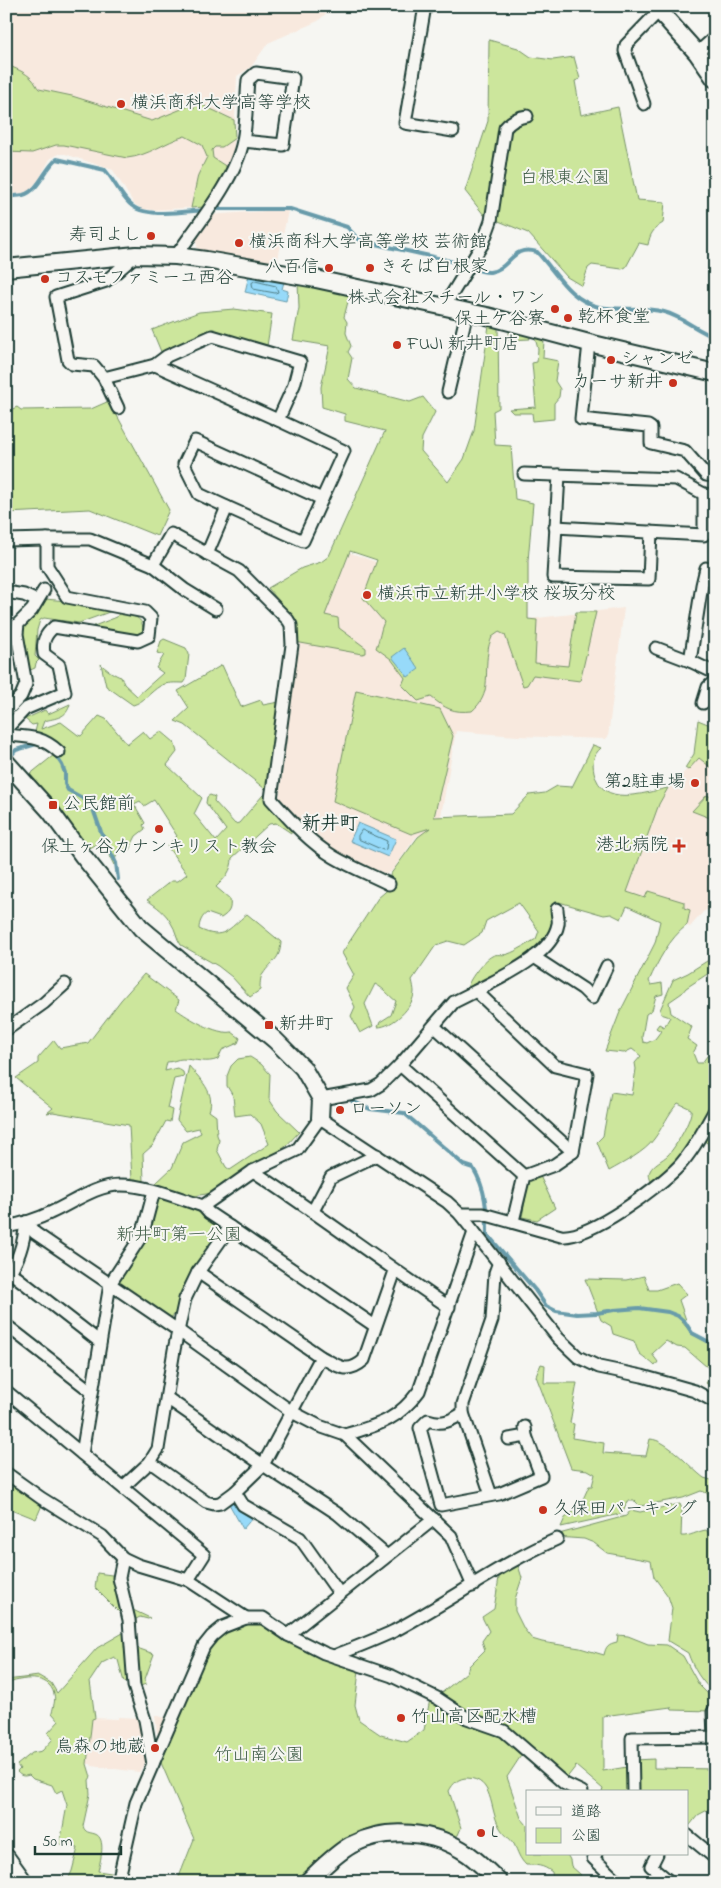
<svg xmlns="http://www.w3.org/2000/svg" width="721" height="1888" viewBox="0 0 721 1888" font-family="'Indie Flower','Klee One',sans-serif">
<rect width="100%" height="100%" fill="#f6f6f2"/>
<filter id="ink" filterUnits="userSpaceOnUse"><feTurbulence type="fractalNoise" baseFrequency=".02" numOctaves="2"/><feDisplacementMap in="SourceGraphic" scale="10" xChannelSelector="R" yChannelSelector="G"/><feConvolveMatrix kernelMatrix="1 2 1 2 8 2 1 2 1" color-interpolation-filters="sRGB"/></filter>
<g filter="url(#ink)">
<g fill="#f8e9de">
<polygon points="6,6 334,6 318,21 268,43 251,67 237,76 233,158 204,207 152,210 142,209 134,204 113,170 65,154 59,154 50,159 39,179 30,190 23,193 6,195"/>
<polygon points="279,210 288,211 277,264 198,251 195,234 208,215"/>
<polygon points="529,537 529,619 624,608 608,737 605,739 517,736 456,731 439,827 416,837 392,871 386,874 336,852 298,820 279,800 300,625 335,547 389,567"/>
<polygon points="699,757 715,771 715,905 703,912 690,927 627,906 627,892 662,795"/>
<polygon points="155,1715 169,1719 163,1735 157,1733"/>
<polygon points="118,1717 140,1718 148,1758 139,1772 92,1766 91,1764 87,1764 92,1718 118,1719"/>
</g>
<g fill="#cce69c" stroke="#769268">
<path d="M489,40L518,48L531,57L553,60L574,57L580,79L575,81L581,115L618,107L637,200L665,202L663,223C653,229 650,234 648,245L639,243L626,267L622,269L592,265L588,268L582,286L567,277L528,233L484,215L465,191L488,121Z"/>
<path d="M6,65C15,68 25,72 32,79C35,82 36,86 39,89L72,96L152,121L189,106L194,108L198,103L234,120L235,138L222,147H215L212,150L213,158L227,167L204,207L191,208L198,175L207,157L202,145L185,136C165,142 148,156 127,158L64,145H56L32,153L6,152Z"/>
<path d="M298,281L350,294L344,317L347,322L346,333L351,346L348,352L352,358L348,379L356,388L410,402L423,397L435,412L422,438L421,451L448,482L464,459L474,431L489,325H498L499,408L493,411L495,445L511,446L515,499L533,503L528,561V619L537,620L535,663L568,666L576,612H596L580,681L533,675L527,685L523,686L505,635L499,632L492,637C490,642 488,647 488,652C484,676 492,694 472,711C453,713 446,709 431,697L418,701L402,685L405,678L391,659L376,648C380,639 380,630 384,622L363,598L377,560L350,551L325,615L338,618L339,628L366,648V653L362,654L295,642V620L268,588L302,568L321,562L329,556L385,431L345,421V414L322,407L321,387L330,346L293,340L299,308Z"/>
<polygon points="234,309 272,314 267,346 212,330 162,354 152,330 199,312"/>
<polygon points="510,328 528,332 530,339 508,340"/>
<polygon points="535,338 544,340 543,358 558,361 555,381 560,389 559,397 554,403 554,419 533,421 532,413 513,413 509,409 536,407 532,363 537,362 538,349"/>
<polygon points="109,401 169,510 157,536 90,509 6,513 6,412 17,407 21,410 91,409"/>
<polygon points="715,576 715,595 706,593 708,581"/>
<polygon points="45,599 67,601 112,611 79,623 44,618 40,620 37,630 35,656 39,660 36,663 35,668 28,671 20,630"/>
<path d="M119,613C130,616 143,615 143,630L138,635L94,629V626L117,617Z"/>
<path d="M164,639L186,648L189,654L186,680L184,683C176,683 167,682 160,686C150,692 144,702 133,705L106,686L101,664C104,668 116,676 121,677L124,684L137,696L163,673L156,668L164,655L157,653L161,641Z"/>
<polygon points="222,665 241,707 261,700 263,705 279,702 267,789 265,789 185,725 175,721 189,708 178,691"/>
<path d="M356,690L440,709L453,736L434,817L511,814L529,795L545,793L557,786L572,787L593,745L601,748C593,755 592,762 594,772C602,808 643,793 668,788L659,804L627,892L645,898L648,891L684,902V908L690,910L687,925C669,939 658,961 649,981L651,985L662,983L663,994L656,996L652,1010L646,1014L642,1037L643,1042L647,1043L655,1039L661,1031L656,1028L659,1024L664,1027L670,1017L661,1014L660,1010L673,980L688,973L715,956V969L686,988L682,993L669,1002L671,1013L692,1027L687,1039L697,1046L693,1053L697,1063H702L707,1056H713L715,1100L688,1145L671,1166L651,1182C650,1178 648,1175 650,1171C653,1164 663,1160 668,1155C675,1148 693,1118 691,1109L678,1103C668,1114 663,1127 654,1139C645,1152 623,1163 609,1171L597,1142L603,1136L611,1092L632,1095L636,1069L635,1063L641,1056L632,1049L624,1053L605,1051L620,1012L655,943L660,921L627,906L621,919L611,914L604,915L559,902C551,914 553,927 546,939C529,965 493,977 467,990C467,981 484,960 492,956C497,953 502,956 508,954C517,951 527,944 536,939L539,931L519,903L486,921L482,933L464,945L448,941L436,945L412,980C413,984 414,989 414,992C414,1007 392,1027 378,1027L380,1022L391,1015L396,1001C388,995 385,989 375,984L365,1004L373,1026L360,1033L351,1016L355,1007L346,988L354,975L342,953L378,898L391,887L390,875L418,837L430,828L411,834L333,801Z"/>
<path d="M70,704C67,718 56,718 44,721L41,729L61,722L78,735L81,736L99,716L106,719L127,744L143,731L150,739L161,731L174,742L177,752L167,765L202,798L194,814L216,841L226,830L206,803L207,797L210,795L215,797L214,801L235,824L239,823L263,795L295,832L291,833L276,823L269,824L232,858C232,871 225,878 216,887L230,899C231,909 230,912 221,918L207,913C202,916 199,923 199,929C224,941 228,929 247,914L281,942C280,961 272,960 263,974C260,977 260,985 260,990L250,997L232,977L218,966L181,945C176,938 176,930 171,923C166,913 156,906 147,900L171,881H178L187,874L167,846L177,836L154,800L144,806L140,801L134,804L145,823L143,825L145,829L136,836L129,850L118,849L114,865L102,841L85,850L49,798L29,775L54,755L56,759L61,753L34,736L37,724L32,725L25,719L45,710L48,714Z"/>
<polygon points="698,720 715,727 715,740 710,753 715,760 714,770 699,758 688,770 685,768 694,754"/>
<polygon points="707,795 715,799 715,820 692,811"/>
<path d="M144,974L179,1000L176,1009C188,1018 217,1035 232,1032L240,1038L238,1043L222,1050L218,1059C207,1064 195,1059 182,1059C177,1059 173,1062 167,1062L165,1071L177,1068L183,1072L184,1077L174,1079L167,1108L172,1110L170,1122L166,1121L153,1145L143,1154L144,1181L132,1180L129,1125L53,1112L47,1113L53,1108L16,1078L38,1063V1058L54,1040L60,1048L88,1043L121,1000Z"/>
<path d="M250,1057L261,1064L270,1074L269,1099L277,1111L299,1132L285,1147L243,1175L228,1181L212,1193L194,1196L170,1189L156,1183L172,1168L183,1142L201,1133L199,1128L186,1131L177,1120L189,1066C200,1079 216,1093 209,1111L216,1116L217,1135L219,1140L217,1150L226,1167L230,1170L269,1144L261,1124L250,1114L235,1116L233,1096L227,1086V1076L231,1066L238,1059Z"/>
<polygon points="711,1123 715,1125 715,1149 702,1139"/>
<polygon points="540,1176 555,1208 537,1220 522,1217 529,1180"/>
<path d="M156,1198L199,1208L223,1231C209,1249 191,1268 182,1290C178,1299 180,1313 170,1318L118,1283L134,1260L148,1233Z"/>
<path d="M644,1276L649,1290H657L677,1283L687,1294L679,1300L686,1320L682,1322L692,1334L715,1347V1387L713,1389L706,1383L714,1373L685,1348L677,1347L666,1341L652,1354L658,1362L655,1366C650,1361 645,1358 640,1354C637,1351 636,1345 634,1341L613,1334L611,1326L601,1320L585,1279L626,1280Z"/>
<path d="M541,1364L545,1365L544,1383H577L570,1423L574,1424L572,1438L604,1443L603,1453L646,1456L650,1439C668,1440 689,1467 704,1478L711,1480L715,1478V1523L713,1524L707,1493L701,1491L683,1498L640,1506L635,1501H627L623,1512L620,1514L561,1527L565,1518L579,1508L589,1486H592L595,1474L588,1470L571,1468L536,1376Z"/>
<path d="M14,1486L42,1505L36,1519L6,1507C6,1499 6,1490 14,1486Z"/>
<path d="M680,1504L682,1509L681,1536C689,1537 698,1531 706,1530L712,1537H715V1693C702,1683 693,1668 688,1653L668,1641L672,1608L668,1596L654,1577L651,1561L607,1553L594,1543L584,1539L556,1537V1535L559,1534L626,1516L631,1510L640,1512Z"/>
<path d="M518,1565L522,1578L515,1599V1611L524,1629L532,1639L542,1642L580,1648L604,1655C606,1646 608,1644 617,1642L618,1635L628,1636L648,1644L667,1645L683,1656L699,1685L715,1701L711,1711L672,1710L671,1707L603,1716V1771L627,1767L629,1792H602L603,1789L576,1766L565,1780L526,1748L507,1777L521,1818L527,1825V1854H567L570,1860L571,1866L581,1875L576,1882H553L552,1872C543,1865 537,1865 526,1865C519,1858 518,1852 514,1844C510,1838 503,1834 499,1826C489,1808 494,1779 467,1778C459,1778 453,1783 449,1791L461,1828L458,1835L456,1836C435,1830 416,1827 394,1826C388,1826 381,1824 375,1826C346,1835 318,1861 296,1882H177L194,1839L159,1758L186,1693L214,1638L248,1618L264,1620L359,1670L355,1705L359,1720L381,1735L407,1742L424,1730L430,1699L439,1695L467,1672L469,1666L485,1650L482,1641L489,1631L482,1617L494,1609L500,1571Z"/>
<polygon points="97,1573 119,1576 127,1620 95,1588"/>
<polygon points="123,1578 133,1610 150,1618 148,1619 140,1617 136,1619 137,1648 154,1654 145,1679 146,1684 137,1687"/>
<path d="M128,1630L131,1680L124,1682L118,1660L114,1657L102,1663L90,1681L95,1718L92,1719L87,1764L91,1777L89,1780L90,1794L83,1826C85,1833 89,1832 95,1834C107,1838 100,1862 98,1871L117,1874L114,1882H67L72,1871L78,1848L60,1844L67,1805L62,1790L56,1793L52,1785L33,1779L29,1775C23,1777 21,1776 17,1772L20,1769L17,1765L32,1753L42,1751L53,1739L48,1733L59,1721L52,1713C53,1707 56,1700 54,1694C49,1673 21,1678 6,1684V1680L39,1676L51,1683L57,1693L97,1648Z"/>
<polygon points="654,1759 654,1768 715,1769 715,1806 698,1815 690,1825 687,1825 687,1792 636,1792 635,1760"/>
</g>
<g fill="#97daf9" stroke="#679baa">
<polygon points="249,275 284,282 282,289 288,291 286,301 245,292"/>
<polygon points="404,648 419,669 408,677 392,657"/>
<polygon points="358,823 396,839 388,857 350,841"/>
<polygon points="232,1499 254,1516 243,1529 228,1502"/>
</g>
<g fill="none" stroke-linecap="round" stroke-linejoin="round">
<g stroke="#4f7c83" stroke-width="1">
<polygon points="255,281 276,286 278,292 275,293 253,289 252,283"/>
<polygon points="362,830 387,841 386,849 383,850 358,839 358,836"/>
</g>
<g stroke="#679baa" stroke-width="4">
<path d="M6,197C12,196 18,196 23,195C40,190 44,169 57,159L105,170C114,180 120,195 130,204C144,219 187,211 206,210"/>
<path d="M213,209H290L347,227L358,239L363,241C395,249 429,255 461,264C470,266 481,273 490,272C511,269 511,244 537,252C556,272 569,300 599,307C620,311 642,306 664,312C683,317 697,331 715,337"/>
<polyline points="54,753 62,765 65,773 65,784 68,790 91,803 101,832 116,863 118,879"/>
<polyline points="9,758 16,750 40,743"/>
<path d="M352,1101L370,1109L404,1113L464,1165L473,1168C486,1189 487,1210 487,1234L535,1290L546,1306L556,1311L577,1314L597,1313L614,1310L639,1308L668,1312L678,1316L685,1322L692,1333L715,1345"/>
</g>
<g stroke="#1f3d34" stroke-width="15">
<g id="street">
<polyline points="425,6 405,123 453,131"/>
<polyline points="697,53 715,37"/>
<polyline points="644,104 625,51 626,45 659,11"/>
<polyline points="136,255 106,281 56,297 68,360 72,364 94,366 104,378 155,365 167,356 212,336 300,362 294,385 278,420 344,451 303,541 227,507 207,554"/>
<path d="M176,256C198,224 236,178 243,141C247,121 246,100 248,80L256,73L293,78L283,145L243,141"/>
<path d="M444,307L483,243L491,221L505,128C511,121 518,117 527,116"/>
<polyline points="589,343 581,419 648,426 651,428 651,443 685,451 706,475 715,476"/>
<polyline points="155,365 278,420"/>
<polyline points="104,378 118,408"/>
<polyline points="448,392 467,312"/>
<polyline points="524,474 676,479 704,494 715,495"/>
<polyline points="559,475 553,577 649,579 651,532"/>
<polyline points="227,507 199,494 184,464 195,441 322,499"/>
<polyline points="555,527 704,535 704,494"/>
<polyline points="6,540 47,539"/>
<path d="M153,565L171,534L239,571L288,620L291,625L292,645L271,799C290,820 309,842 334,857C351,867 371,875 389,884"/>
<polyline points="715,570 706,568 702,585 690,661 715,673"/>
<polyline points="6,592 24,595 37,601"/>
<polyline points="656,648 690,661"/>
<polyline points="703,703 708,687 715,681"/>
<polyline points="6,712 21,696 26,684 17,634 18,624 32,610 44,590"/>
<path d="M6,729L25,709L65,692L59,665L44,654C42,641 45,635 54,627L138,641L149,636L151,618L145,612L67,597L47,566V539H90L153,565L185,590L216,609"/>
<path d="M6,735C29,737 42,736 59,752"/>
<polyline points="534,957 583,989 592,998 607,966"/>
<path d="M476,991C501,977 552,956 558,924C559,920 557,914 557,909"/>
<polyline points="434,1026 573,1152"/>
<polyline points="6,1030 44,1003 65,984"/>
<polyline points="400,1065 524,1176"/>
<polyline points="321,1099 371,1090 381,1084 400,1065 454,1002 476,991 555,1066 587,1074 573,1152 554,1165 524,1176 513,1221"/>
<path d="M253,1171C320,1215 383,1263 449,1307"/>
<polyline points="313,1211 331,1177 377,1155"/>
<path d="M460,1214H483L561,1236C589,1239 659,1187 679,1166C694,1150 704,1129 715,1110"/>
<polyline points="26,1222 35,1233 179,1331 292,1412 319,1426 345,1435 451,1536 473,1586"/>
<path d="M6,1227C21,1224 36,1220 50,1213C73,1203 95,1185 121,1185C147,1185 178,1198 203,1206L253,1171L297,1150L320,1118L447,1202L460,1214L558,1338L578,1357L599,1367L642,1376L695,1391L715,1402"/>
<polyline points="230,1227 375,1326"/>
<polyline points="10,1272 100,1342"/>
<path d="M198,1272L321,1357C338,1366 347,1375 364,1360L395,1271"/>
<path d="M7,1276C19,1261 24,1241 26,1222"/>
<polyline points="6,1325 92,1392"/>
<polyline points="6,1391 204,1555 188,1580"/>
<polyline points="167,1398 263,1465 338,1514 387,1556"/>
<path d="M463,1413C451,1421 442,1425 428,1420L420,1428L441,1505L499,1494L541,1476L526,1436L525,1427"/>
<path d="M345,1435C378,1425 397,1421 419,1391L474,1232"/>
<polyline points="509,1439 526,1436"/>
<polyline points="82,1454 110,1284 140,1238 145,1225 154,1191"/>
<polyline points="150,1462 206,1502 214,1504 220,1503 235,1492 263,1465 321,1357"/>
<polyline points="6,1473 41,1498 102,1536 123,1558 138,1565 188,1580 246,1618"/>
<polyline points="123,1487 150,1462 158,1449 174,1350 185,1299 198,1272 230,1227 209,1213 203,1206"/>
<polyline points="235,1492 243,1505 300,1538 339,1593"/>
<polyline points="491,1495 463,1413 463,1404 492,1320 495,1273 499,1262"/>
<polyline points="123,1558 119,1578 129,1620 134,1686 145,1720 153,1764"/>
<polyline points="288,1635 434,1519"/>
<path d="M334,1656C354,1648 375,1640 394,1631C449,1602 500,1564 557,1539"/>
<polyline points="633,1792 632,1738 714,1737 713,1712 715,1709"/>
<polyline points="687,1835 715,1858"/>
<polyline points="596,1854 593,1858 618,1882"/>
<polyline points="657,1854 651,1866 670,1882"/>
<polyline points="118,1882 136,1803 204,1646 212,1636 223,1627 246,1618 263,1618 288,1635 324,1653 392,1676 437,1698 467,1718 504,1731 565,1784 582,1792"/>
</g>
</g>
<g stroke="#1f3d34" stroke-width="20">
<g id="secondary">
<polyline points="655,6 697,53 715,79"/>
<polyline points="6,268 136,255 176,256 206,260 316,279 487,316 589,343 715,373"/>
<polyline points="6,762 51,812 83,856 141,928 275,1040 303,1068 321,1099 320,1118"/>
<polyline points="6,1857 24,1882"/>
<path d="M307,1882C321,1869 335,1854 351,1845C387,1826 435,1831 468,1854C479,1862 489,1872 499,1882"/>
</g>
</g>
<use href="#street" stroke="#f6f6f2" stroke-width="11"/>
<use href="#secondary" stroke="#f6f6f2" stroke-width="16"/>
</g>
</g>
<g fill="#c8321e" stroke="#f6f6f2" stroke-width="2">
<circle cx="121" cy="104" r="5"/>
<circle cx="151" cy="236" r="5"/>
<circle cx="239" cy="243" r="5"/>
<circle cx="329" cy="268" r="5"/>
<circle cx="370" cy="268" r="5"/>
<circle cx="45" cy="279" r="5"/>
<circle cx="555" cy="309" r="5"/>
<circle cx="568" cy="318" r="5"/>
<circle cx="397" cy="345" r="5"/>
<circle cx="611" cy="360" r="5"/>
<circle cx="673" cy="383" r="5"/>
<circle cx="367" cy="595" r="5"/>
<circle cx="695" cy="783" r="5"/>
<rect x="48" y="800" width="10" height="10" rx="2.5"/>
<circle cx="159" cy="829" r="5"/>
<path d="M676.5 838.5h5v5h5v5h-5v5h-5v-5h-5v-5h5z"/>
<rect x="264" y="1020" width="10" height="10" rx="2.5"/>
<circle cx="340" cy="1110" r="5"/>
<circle cx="543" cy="1510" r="5"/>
<circle cx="401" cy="1718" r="5"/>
<circle cx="155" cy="1748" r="5"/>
<circle cx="481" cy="1833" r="5"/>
</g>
<g text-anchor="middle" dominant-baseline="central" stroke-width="4" stroke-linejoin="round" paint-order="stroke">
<g font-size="18" fill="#1f3d34" stroke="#f6f6f2" text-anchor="start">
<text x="131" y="104">横浜商科大学高等学校</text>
<text x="141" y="236" text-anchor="end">寿司よし</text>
<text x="249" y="243">横浜商科大学高等学校 芸術館</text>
<text x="319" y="268" text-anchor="end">八百信</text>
<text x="380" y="268">きそば白根家</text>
<text x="55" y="279">コスモファミーユ西谷</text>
<text x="545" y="299" text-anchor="end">株式会社スチール・ワン<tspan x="545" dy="21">保土ケ谷寮</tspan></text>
<text x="578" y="318">乾杯食堂</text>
<text x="407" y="345">FUJI 新井町店</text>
<text x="621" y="360">シャンゼ</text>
<text x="663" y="383" text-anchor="end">カーサ新井</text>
<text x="377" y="595">横浜市立新井小学校 桜坂分校</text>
<text x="685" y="783" text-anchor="end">第2駐車場</text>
<text x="63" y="805">公民館前</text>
<text x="668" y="846" text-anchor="end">港北病院</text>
<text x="159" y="848" text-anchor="middle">保土ヶ谷カナンキリスト教会</text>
<text x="279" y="1025">新井町</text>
<text x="350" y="1110">ローソン</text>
<text x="553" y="1510">久保田パーキング</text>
<text x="411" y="1718">竹山高区配水槽</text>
<text x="145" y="1748" text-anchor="end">烏森の地蔵</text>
<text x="491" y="1833">L</text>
</g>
<g font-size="18" fill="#425f49" stroke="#f6f6f2">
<text x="565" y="179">白根東公園</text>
<text x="179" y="1236">新井町第一公園</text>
<text x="259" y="1756">竹山南公園</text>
</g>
<g font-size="19" font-weight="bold" fill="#1f3d34" stroke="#f6f6f2">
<text x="330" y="824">新井町</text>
</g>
</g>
<rect width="721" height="1888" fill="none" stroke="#f6f6f2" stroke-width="25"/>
<rect x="12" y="12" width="696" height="1863" fill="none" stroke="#1f3d34" stroke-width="2" filter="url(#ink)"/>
<rect x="526" y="1790" width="162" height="65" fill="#f6f6f2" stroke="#a0aca6"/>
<rect x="536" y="1807" width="25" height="8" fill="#f6f6f2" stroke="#a0aca6"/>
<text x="571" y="1816" font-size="15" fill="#1f3d34">道路</text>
<rect x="536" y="1828" width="25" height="15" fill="#cce69c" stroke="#a0aca6"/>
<text x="571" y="1840" font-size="15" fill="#1f3d34">公園</text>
<path d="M35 1846v8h86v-8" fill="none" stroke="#1f3d34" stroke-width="2.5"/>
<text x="42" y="1846" font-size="15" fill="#1f3d34" stroke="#f6f6f2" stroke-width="4" paint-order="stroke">50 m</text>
</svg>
